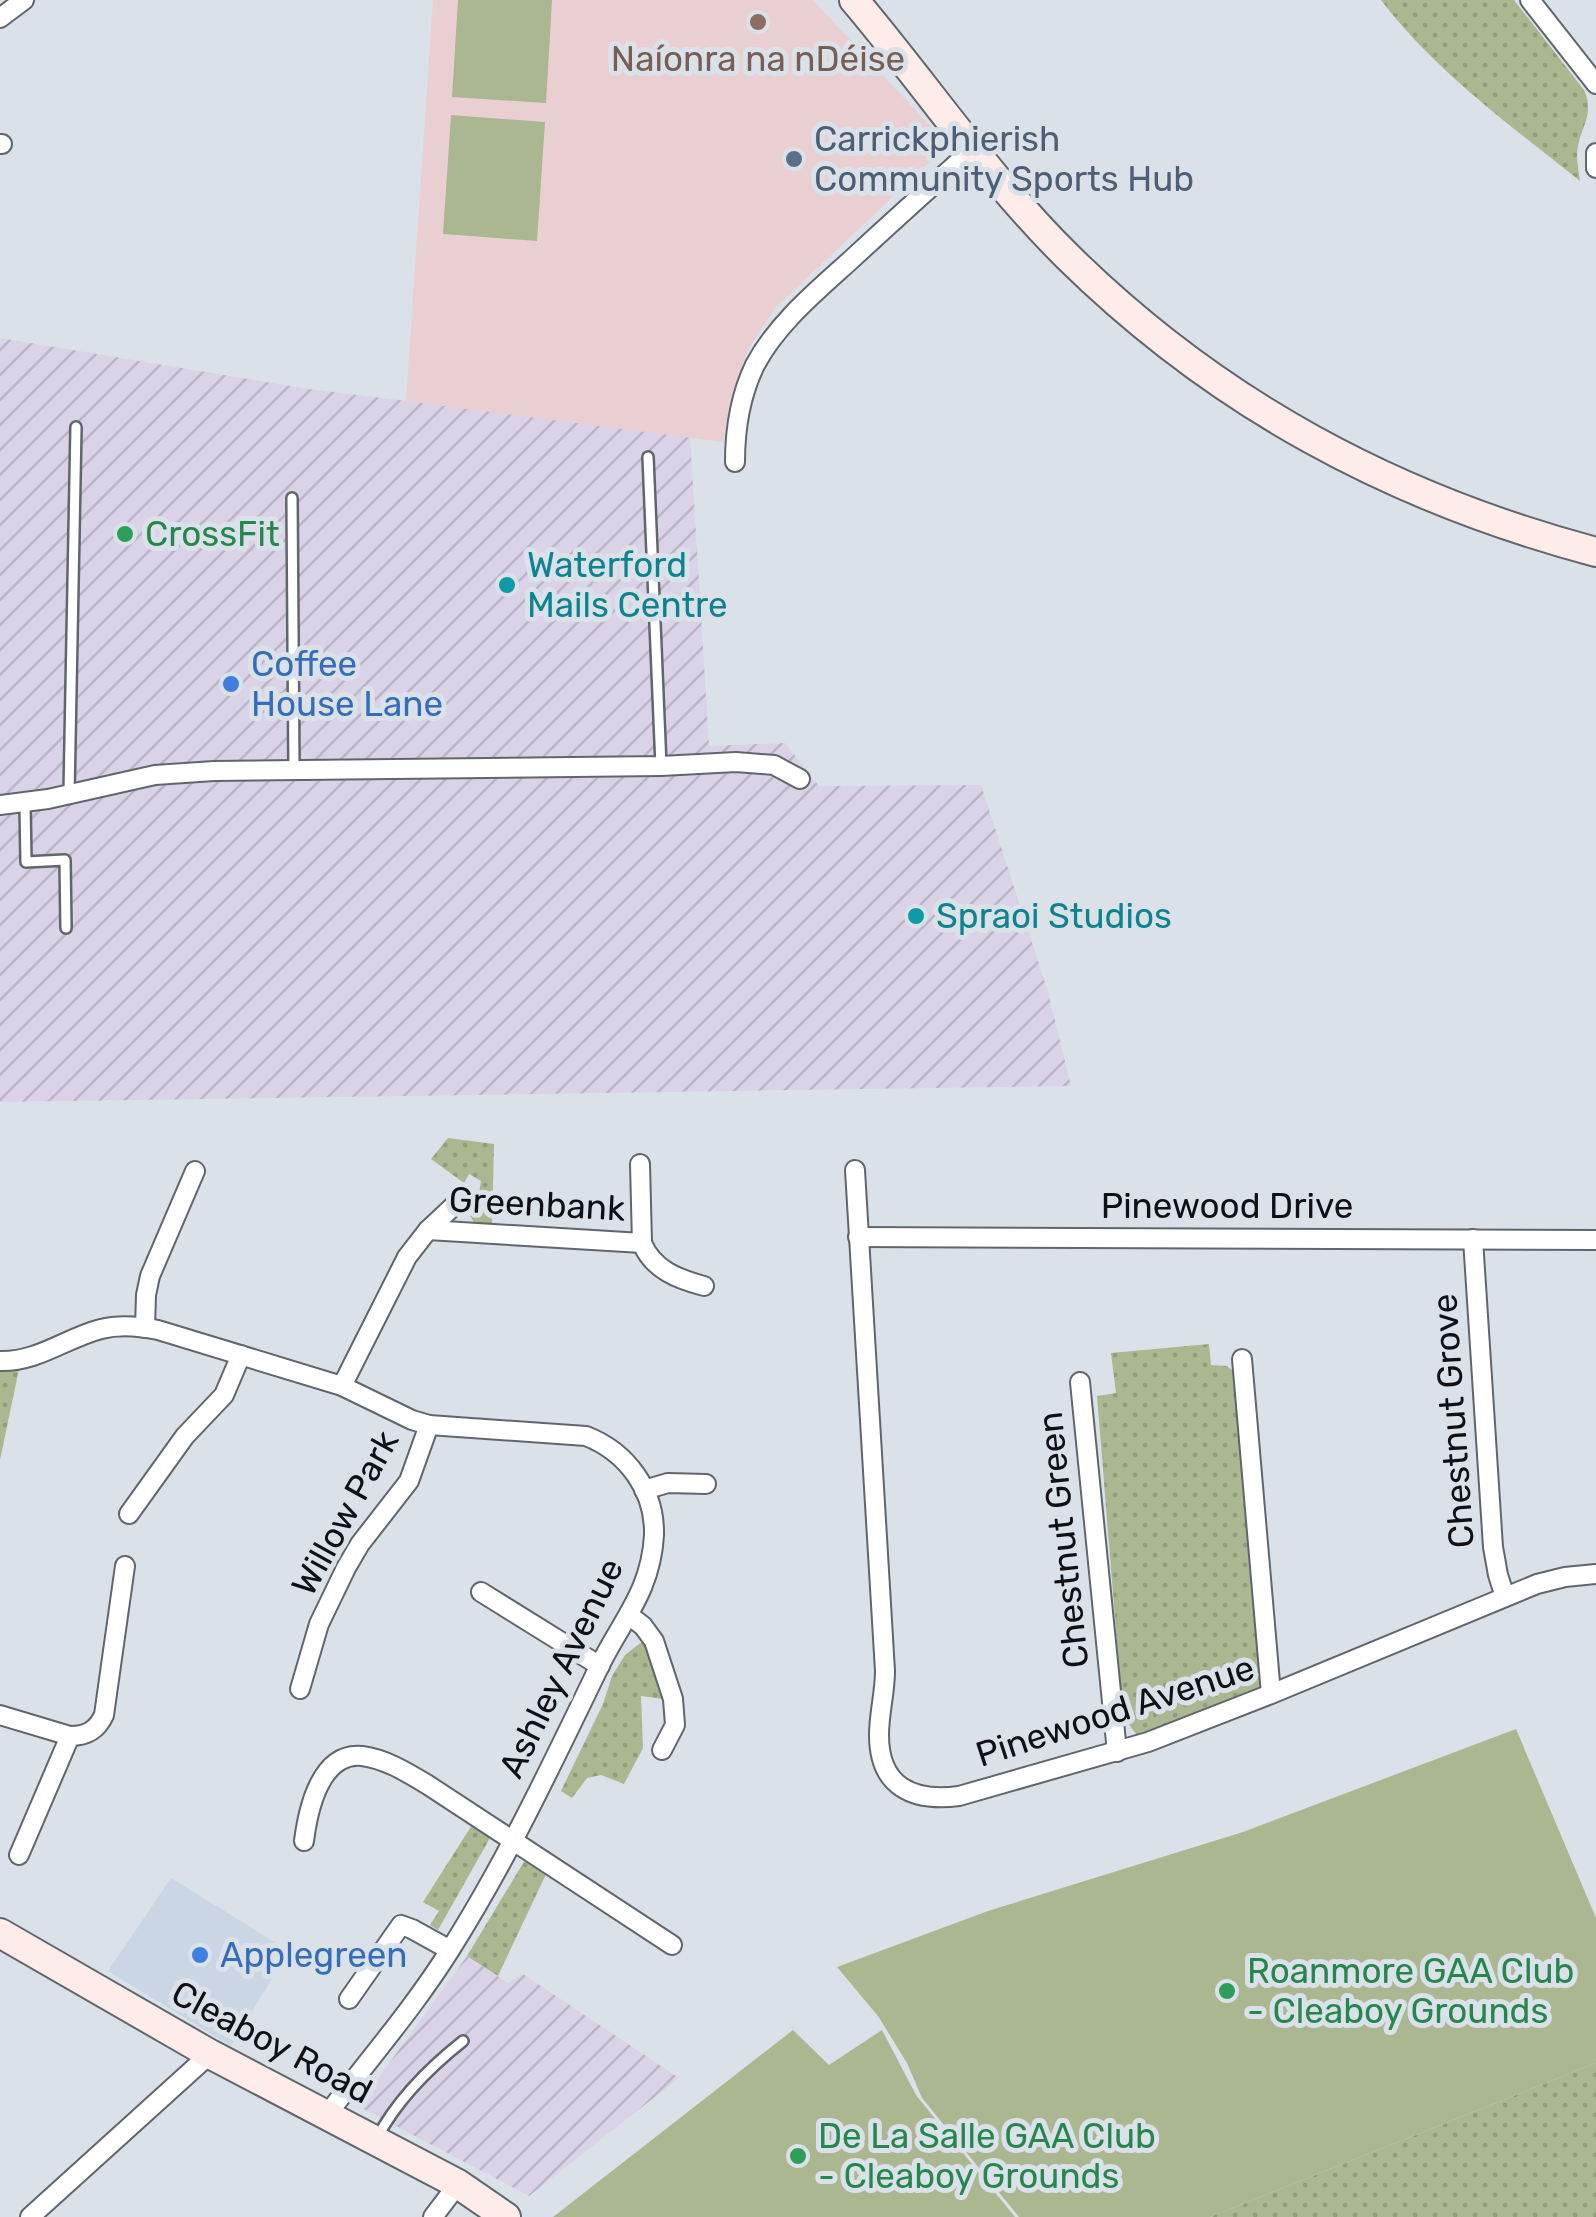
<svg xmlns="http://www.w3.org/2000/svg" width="1596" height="2217" viewBox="0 0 1596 2217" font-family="Rubik,sans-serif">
<defs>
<pattern id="industrial-furrows" width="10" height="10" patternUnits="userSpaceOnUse" patternTransform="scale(2.5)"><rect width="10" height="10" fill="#dad3e8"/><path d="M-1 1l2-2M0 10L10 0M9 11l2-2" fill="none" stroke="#bab4c6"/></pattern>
<pattern id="grass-dots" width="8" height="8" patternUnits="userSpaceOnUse" patternTransform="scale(2.5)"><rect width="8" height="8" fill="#aab791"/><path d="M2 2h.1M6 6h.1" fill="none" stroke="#919c7c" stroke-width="1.8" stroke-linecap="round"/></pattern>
</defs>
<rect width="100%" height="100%" fill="#dbe1e9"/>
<polygon fill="#cbd6e4" points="171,1878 289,1951 231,2046 108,1971"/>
<g fill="url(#industrial-furrows)">
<polygon points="0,338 309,389 690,436 709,746 785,743 819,786 981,785 1048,992 1071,1086 0,1102"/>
<polygon points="467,1956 508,1983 523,1974 679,2078 529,2196 358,2106"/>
</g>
<polygon fill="#eacfd2" points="433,0 813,0 948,145 775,308 748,350 723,442 406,401"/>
<g fill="url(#grass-dots)">
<path d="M1381,0H1514L1584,90C1596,117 1578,128 1577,155C1577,163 1579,173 1580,181C1510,125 1436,72 1381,0Z"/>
<polygon points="448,1138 494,1144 492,1227 475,1224 470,1216 476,1210 481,1181 469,1174 464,1183 431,1159"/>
<polygon points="1209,1344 1211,1365 1227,1366 1238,1375 1260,1687 1137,1735 1123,1717 1097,1396 1116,1393 1111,1353"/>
<polygon points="19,1369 0,1460 0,1370"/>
<polygon points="643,1641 662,1699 641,1696 643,1748 624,1784 601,1775 587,1778 572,1798 561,1791 603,1704 612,1676 625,1655"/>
<polygon points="472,1825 490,1838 438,1930 430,1925 439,1911 423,1902"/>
<polygon points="525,1860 547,1872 498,1976 467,1956"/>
<polygon points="1596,2063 1596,2217 1210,2217"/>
</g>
<g fill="#aab791">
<polygon points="458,0 552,0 546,103 452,97"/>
<polygon points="451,115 545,122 537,241 443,234"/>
<polygon points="1516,1729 1596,1918 1596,2063 1210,2217 1019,2217 922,2098 907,2063 878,2016 837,1967 988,1911 1243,1832"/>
<polygon points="793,2030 829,2065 882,2030 916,2095 1015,2217 553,2217"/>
</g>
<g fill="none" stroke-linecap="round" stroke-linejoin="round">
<g stroke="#60666c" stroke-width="14">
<g id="lane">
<polyline points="648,457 661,766"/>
<polyline points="292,498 294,770"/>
<polyline points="69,794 76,427"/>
<polyline points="25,803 26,862 65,860 66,928"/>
<path d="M377,2138C397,2100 429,2068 463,2041"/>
</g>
</g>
<g stroke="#60666c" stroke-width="22">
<g id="street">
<polyline points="1530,0 1596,84"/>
<polyline points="0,18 24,0"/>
<polyline points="0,144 2,144"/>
<polyline points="1596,153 1596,168"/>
<path d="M735,462C735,427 740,396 755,365C778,322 818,290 853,258C893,221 933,185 973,149"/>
<polyline points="0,805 48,799 155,775 214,771 661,766 736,762 774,765 800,779"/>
<path d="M640,1164L642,1243C653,1270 678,1279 704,1286"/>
<path d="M855,1170L885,1671C885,1693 879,1713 879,1735C879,1787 913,1802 959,1796L1148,1742L1271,1694L1537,1584L1565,1577L1596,1574"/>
<polyline points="428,1230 642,1243"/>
<polyline points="858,1237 1596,1240"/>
<polyline points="1473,1239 1493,1547 1498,1575 1505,1597"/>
<polyline points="145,1328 146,1295 150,1276 195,1171"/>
<polyline points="1242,1359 1271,1694"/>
<path d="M0,1361C38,1362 66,1338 101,1329C120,1324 139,1326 158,1330L342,1386L412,1420L429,1425L586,1436C627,1452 655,1490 654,1535C651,1592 621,1621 599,1667C553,1762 506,1862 450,1950C413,2009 368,2060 327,2115"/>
<polyline points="1080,1382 1117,1752"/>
<polyline points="342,1386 407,1257 428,1230 461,1199"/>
<polyline points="644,1490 668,1483 706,1484"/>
<polyline points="129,1514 185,1436 224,1395 241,1355"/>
<polyline points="481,1592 600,1666"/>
<polyline points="630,1616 643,1626 654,1641 673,1699 675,1725 662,1750"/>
<polyline points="300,1689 319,1624 346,1568 360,1544 409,1481 429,1425"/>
<polyline points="0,1715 70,1736"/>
<path d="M304,1841C308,1810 320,1752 362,1756C386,1759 408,1773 428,1785L672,1945"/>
<path d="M19,1855L70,1736C87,1736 97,1730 104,1715L125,1566"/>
<polyline points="349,1999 401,1925 412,1929 450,1950"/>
<polyline points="30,2217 210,2054"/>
<polyline points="433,2217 458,2184"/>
</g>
</g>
<g stroke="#60666c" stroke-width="32">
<g id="secondary">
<path d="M854,0C926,85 988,178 1067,256C1217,404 1393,498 1596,552"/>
<polyline points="0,1933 210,2054 458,2184 506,2217"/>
</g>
</g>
<use href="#lane" stroke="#fff" stroke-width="9"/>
<use href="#street" stroke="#fff" stroke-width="18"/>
<use href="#secondary" stroke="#feecea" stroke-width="28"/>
</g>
<circle fill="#8d6e63" stroke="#dbe1e9" stroke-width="4" cx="758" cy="22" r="10"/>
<circle fill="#5c6f8a" stroke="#dbe1e9" stroke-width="4" cx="794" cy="159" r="10"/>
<g fill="#2e9e5b" stroke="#dbe1e9" stroke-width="4">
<circle cx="125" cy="534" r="10"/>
<circle cx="1227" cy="1991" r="10"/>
<circle cx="798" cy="2156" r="10"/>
</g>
<g fill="#0f9aa8" stroke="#dbe1e9" stroke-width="4">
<circle cx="507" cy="585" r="10"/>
<circle cx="916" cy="916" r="10"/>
</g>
<g fill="#3f7fe0" stroke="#dbe1e9" stroke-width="4">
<circle cx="231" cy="684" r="10"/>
<circle cx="200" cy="1955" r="10"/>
</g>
<g text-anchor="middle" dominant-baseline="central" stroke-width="10" stroke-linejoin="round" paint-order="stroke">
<g font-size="35" fill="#785e54" stroke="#dbe1e9">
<text x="758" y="59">Naíonra na nDéise</text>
</g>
<g font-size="35" fill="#4e5e75" stroke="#dbe1e9" text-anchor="start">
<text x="814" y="139">Carrickphierish<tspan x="814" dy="40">Community Sports Hub</tspan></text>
</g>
<g font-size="35" fill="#27864d" stroke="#dbe1e9" text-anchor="start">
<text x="145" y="534">CrossFit</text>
<text x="1247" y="1971">Roanmore GAA Club<tspan x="1247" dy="40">- Cleaboy Grounds</tspan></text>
<text x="818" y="2136">De La Salle GAA Club<tspan x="818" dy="40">- Cleaboy Grounds</tspan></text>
</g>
<g font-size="35" fill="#0d838f" stroke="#dbe1e9" text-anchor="start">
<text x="527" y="565">Waterford<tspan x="527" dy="40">Mails Centre</tspan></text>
<text x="936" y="916">Spraoi Studios</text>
</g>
<g font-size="35" fill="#366cbe" stroke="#dbe1e9" text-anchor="start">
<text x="251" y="664">Coffee<tspan x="251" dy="40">House Lane</tspan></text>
<text x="220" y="1955">Applegreen</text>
</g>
<g font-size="35" fill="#0e1013" stroke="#dbe1e9">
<text transform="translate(537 1204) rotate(3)">Greenbank</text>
<text x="1227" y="1206">Pinewood Drive</text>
<text transform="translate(1453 1421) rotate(-94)">Chestnut Grove</text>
<text transform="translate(345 1513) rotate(-61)">Willow Park</text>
<text transform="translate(1063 1540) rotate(-96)">Chestnut Green</text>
<text transform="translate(561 1668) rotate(-64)">Ashley Avenue</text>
<text transform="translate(1115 1711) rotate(-18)">Pinewood Avenue</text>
<text transform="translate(272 2042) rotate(28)">Cleaboy Road</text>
</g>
</g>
</svg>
